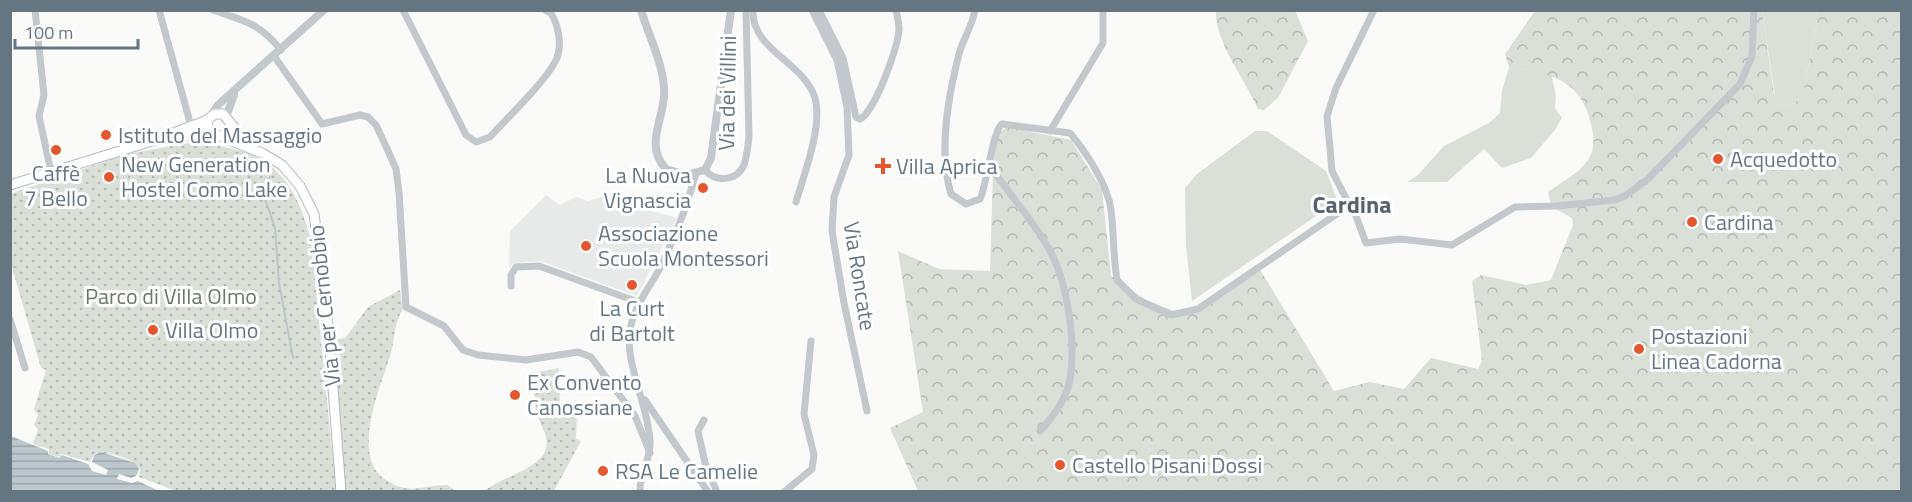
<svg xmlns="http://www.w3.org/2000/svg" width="1912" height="502" viewBox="0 0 1912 502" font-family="'Titillium Web',sans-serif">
<defs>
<pattern id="forest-crowns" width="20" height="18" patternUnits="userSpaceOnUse" patternTransform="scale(1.5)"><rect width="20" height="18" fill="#dadfd7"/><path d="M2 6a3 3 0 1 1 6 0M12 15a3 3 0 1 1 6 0" fill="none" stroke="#b4b9b4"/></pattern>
<pattern id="park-dots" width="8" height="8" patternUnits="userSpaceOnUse" patternTransform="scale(1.5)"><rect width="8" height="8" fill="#dadfd7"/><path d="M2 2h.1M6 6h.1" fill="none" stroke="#b4b9b4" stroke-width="1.8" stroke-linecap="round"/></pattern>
<pattern id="water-rules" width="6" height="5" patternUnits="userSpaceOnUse" patternTransform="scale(1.5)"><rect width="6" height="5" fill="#bbc7cb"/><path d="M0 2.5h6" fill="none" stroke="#9ca6aa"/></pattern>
</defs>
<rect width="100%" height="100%" fill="#fafaf8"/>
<polygon fill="#e8e9e9" points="546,195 560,205 576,197 588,201 601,197 677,218 637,296 540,261 514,263 509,268 510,231"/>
<g fill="#dadfd7">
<polygon points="1762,11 1816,11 1818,17 1802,98 1792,104 1783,105 1775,96"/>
<polygon points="1509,67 1551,74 1556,95 1555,108 1562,118 1554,131 1531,158 1502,168 1484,149 1447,182 1407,182 1418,175 1444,146 1489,123 1500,113 1502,91"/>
<polygon points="1255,131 1267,131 1326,171 1336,197 1322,212 1192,301 1186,246 1185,188 1197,174"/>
</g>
<g fill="url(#forest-crowns)">
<path d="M1216,11H1295L1308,41L1278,98L1264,110L1258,109C1246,81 1214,40 1216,11Z"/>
<path d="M1535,11H1762L1774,94L1783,105L1792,104L1802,98L1818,17L1816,11H1901V491H918L890,428L923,412L898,251L939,269L990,271L994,137L1007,127L1071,140L1102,190L1111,276L1146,300L1184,315L1259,268L1334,391L1369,382L1404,389L1431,358L1478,369L1482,361L1472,281L1481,275L1526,285L1551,280L1573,225L1572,218L1551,206L1548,192C1560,183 1576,175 1585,164C1594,153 1595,142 1592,129C1583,80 1554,74 1509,67L1505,54Z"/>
</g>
<g fill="url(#park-dots)">
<path d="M189,143C263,147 292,168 311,240L336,491H176L139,477L140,469C132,458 107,450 94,454L90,462L62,454L59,457L49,454V449L33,444L38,430L34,425L38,415L34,409L46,370L41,368L11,264L10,194L127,154Z"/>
<path d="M400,290L403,309C394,322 395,338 391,353C382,383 349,457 386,480C410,496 421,485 448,485L455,491H344L332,342L346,337L368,307Z"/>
<path d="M559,368L560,410L577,412L576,439L581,441L554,491L483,492C499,479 522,474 536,462C558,444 540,428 536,411C534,398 534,386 533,373Z"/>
</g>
<polygon fill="url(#water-rules)" points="11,436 48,451 48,454 59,458 62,455 88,464 92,471 106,475 108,470 92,462 94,455 101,452 135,463 139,469 136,476 131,478 119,474 117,479 132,483 138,481 159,491 11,491"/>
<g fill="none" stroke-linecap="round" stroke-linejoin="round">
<polyline stroke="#bbc7cb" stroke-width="2" points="270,177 264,196 275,228 279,283 293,358"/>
<g stroke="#b3babf" stroke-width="11">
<g id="secondary">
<polyline points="166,139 210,132"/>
<polyline points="251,148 223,114 215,114 208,119 207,126 212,133 262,153 282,165 300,186 314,214 329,336 341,492"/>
<polyline points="10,185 152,141 208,120"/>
</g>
</g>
<g stroke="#c3c8cc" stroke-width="7">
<polyline points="35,10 44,95 39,116 51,172"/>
<polyline points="159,10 191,126"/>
<path d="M213,10C245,21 259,23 281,50"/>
<path d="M403,10L466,135L476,142L490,137C507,118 544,83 555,62C563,47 559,27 551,13L545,10"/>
<path d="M753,10C751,50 804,62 815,98C823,126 804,174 796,202"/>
<polyline points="812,10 837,60 847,107 849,155 834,197 832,231 844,303 867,411"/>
<path d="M819,10L843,58L856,117L860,119C874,113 899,46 899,29C899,23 897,16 896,10"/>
<path d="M975,10C972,27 963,39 959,54C948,97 938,151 951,194L966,204L980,199C988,182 992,131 1002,124L1070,133C1086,152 1108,185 1111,210C1114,233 1113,257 1117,280L1136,299L1171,315L1198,309L1344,209L1348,202L1332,171L1327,116L1336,88L1374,10"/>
<polyline points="274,56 322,124 360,115 368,117 376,125 389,153 396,169 399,192 406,307 444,326 463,350 478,355 526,360 578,352 591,357 635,416 650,453"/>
<polyline points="1050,131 1103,43 1103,10"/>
<path d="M705,170C715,182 736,182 744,165C747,156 748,146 749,137L746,10"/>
<path d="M990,170L998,177C1015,201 1035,224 1049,249C1068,282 1076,343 1070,380C1066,400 1053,417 1040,431"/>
<polyline points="1348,202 1353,208 1366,243 1400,239 1452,245 1515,207 1557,206 1614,200 1625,196 1648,179 1740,84 1752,56 1754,10"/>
<polyline points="511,286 511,275 516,267 539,266 638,302"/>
<polyline points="10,319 25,368"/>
<polyline points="645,400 708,492"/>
<polyline points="704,420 698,431 705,463 717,492"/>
<path d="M640,492C639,475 651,459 650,442C649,407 624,362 630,330C634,305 649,289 660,268C675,238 687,206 696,173"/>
<polyline points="784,492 812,469 814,455 804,414 811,341"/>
</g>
<g stroke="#c3c8cc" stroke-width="8">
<path d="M641,10C649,37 666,69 664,97C662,122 645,147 666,169L686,175L705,170L711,158L731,10"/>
<polyline points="210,117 218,105 324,10"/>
<polyline points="226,117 234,95"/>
</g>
<use href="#secondary" stroke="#fff" stroke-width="9"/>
</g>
<g fill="#e4572e" stroke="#fff" stroke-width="2">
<circle cx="106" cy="135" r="6"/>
<circle cx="56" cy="150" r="6"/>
<circle cx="1718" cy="159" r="6"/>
<path d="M880 157h6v6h6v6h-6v6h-6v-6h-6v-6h6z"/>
<circle cx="109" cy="177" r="6"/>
<circle cx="703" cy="188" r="6"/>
<circle cx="1692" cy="222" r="6"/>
<circle cx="586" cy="246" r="6"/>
<circle cx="632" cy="285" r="6"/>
<circle cx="153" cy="330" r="6"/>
<circle cx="1639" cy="349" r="6"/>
<circle cx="515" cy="395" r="6"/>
<circle cx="1060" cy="465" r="6"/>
<circle cx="603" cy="471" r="6"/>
</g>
<g text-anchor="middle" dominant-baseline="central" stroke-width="6" stroke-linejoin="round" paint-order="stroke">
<g font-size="22" fill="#657683" stroke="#fff">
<text transform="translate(727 93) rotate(-89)">Via dei Villini</text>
<text transform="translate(860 276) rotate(81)">Via Roncate</text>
<text transform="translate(324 306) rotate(-96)">Via per Cernobbio</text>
</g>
<g font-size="22" fill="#657683" stroke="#fff" text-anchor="start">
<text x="118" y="135">Istituto del Massaggio</text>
<text x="1730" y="159">Acquedotto</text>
<text x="121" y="164">New Generation<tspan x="121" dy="25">Hostel Como Lake</tspan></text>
<text x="896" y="166">Villa Aprica</text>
<text x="56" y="173" text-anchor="middle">Caffè<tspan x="56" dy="25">7 Bello</tspan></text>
<text x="691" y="175" text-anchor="end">La Nuova<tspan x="691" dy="25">Vignascia</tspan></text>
<text x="1704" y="222">Cardina</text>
<text x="598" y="233">Associazione<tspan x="598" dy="25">Scuola Montessori</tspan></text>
<text x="632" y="308" text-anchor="middle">La Curt<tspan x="632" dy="25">di Bartolt</tspan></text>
<text x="165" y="330">Villa Olmo</text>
<text x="1651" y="336">Postazioni<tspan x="1651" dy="25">Linea Cadorna</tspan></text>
<text x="527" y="382">Ex Convento<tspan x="527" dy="25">Canossiane</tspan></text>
<text x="1072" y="465">Castello Pisani Dossi</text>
<text x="615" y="471">RSA Le Camelie</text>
</g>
<g font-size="22" fill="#687a64" stroke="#fff">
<text x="171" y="296">Parco di Villa Olmo</text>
</g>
<g font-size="24" font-weight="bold" fill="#57646e" stroke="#fff">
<text x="1352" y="204">Cardina</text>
</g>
</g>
<rect width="1912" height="502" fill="none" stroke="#657683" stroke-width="24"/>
<path d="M15 39v9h123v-9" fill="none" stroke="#657683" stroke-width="3"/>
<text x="24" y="39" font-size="18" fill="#657683" stroke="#ffffff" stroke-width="4.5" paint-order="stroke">100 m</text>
</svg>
